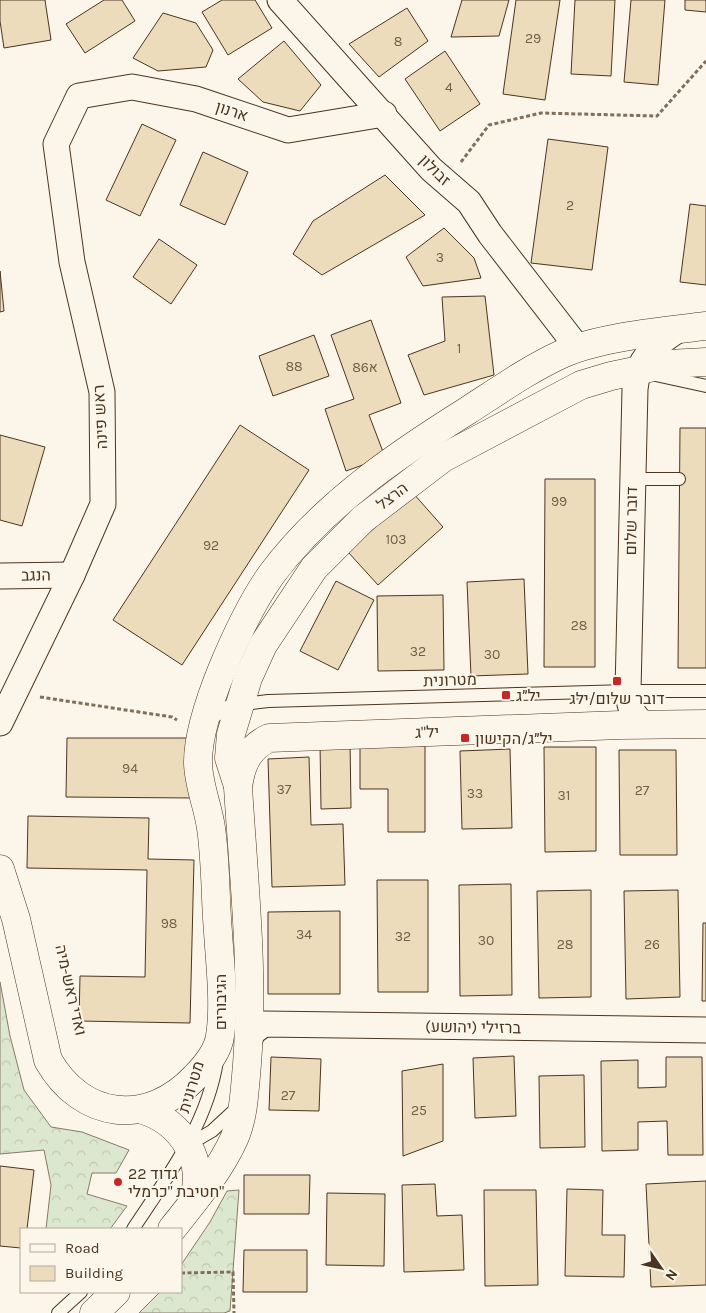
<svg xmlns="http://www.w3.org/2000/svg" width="706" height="1313" viewBox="0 0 706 1313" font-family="Karla,Heebo,sans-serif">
<defs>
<pattern id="forest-crowns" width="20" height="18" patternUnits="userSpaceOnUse" patternTransform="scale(1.25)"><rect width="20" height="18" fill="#dce7d0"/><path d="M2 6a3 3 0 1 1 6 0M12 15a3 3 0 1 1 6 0" fill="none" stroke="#bec7b2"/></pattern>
</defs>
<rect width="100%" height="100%" fill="#fbf6e9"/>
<g fill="url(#forest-crowns)" stroke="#887966">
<polygon points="0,982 10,1036 24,1090 51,1127 82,1132 129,1150 116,1173 92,1173 87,1194 127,1206 110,1229 46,1229 51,1185 44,1150 0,1154"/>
<polygon points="239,1190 230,1311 224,1313 139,1313 160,1292 181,1292 181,1265 210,1222 227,1191"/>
</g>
<g fill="#ecdcbc" stroke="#4a3520">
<polygon points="0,0 45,0 51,40 4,48 0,21"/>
<polygon points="104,0 122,0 135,21 85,53 66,24"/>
<polygon points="222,0 255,0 272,28 228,55 202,12"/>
<polygon points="462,0 509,0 499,36 451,37"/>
<polygon points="516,0 560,0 545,100 503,94"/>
<polygon points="575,0 615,0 611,76 571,74"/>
<polygon points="631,0 665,0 658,85 624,82"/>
<polygon points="685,0 706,0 706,12 685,10"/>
<polygon points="407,8 428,41 379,77 349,44"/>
<polygon points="163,13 196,23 213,50 206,67 158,71 133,58"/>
<polygon points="284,41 321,85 300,111 263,102 238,79"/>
<polygon points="445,51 480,104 440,131 405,79"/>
<polygon points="142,124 176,140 140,216 106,200"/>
<polygon points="548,139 608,147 592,270 531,263"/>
<polygon points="203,152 248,172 225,225 180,205"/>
<polygon points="385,175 425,215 322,275 293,254 313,221"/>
<polygon points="690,204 706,206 706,285 680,282"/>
<polygon points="444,228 474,258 481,278 423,286 406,257"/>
<polygon points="159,239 197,265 171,304 133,277"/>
<polygon points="0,271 4,311 0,312"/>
<polygon points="485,296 494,375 424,395 408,355 445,341 442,297"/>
<polygon points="371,320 401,403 369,415 385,457 346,471 325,409 354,399 331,335"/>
<polygon points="314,335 329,376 273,396 259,356"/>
<polygon points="240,425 309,470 182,665 113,620"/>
<polygon points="680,428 706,428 706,668 678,668"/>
<polygon points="0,435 45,447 22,526 0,520"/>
<polygon points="545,479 595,479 595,667 544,667"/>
<polygon points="413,493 443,527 378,585 348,552"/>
<polygon points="524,579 528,674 471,676 467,582"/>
<polygon points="336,581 374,600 338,670 300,651"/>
<polygon points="443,595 444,670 378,671 377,596"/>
<polygon points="67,738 193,738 193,798 66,797"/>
<polygon points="350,741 351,808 321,809 320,742"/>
<polygon points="360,746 425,746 425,832 388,832 388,789 360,789"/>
<polygon points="544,747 596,747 596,851 545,852"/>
<polygon points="510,749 512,828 462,829 460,751"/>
<polygon points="619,750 676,750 677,855 620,855"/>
<polygon points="309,757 311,825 343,824 345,885 272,887 268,759"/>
<polygon points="28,816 149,818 148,859 194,860 190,1023 79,1021 80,976 145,977 147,870 27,868"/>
<polygon points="377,880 428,880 428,992 378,992"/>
<polygon points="511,884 512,995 460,996 459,885"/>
<polygon points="591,890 591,997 539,998 537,891"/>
<polygon points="678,890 680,997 626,999 624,891"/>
<polygon points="340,911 340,994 268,994 268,912"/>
<polygon points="703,923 706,923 706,1001 702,1001"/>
<polygon points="514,1056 516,1116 475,1118 473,1058"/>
<polygon points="271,1057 321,1059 319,1111 269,1110"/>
<polygon points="666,1057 702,1057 703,1155 668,1155 667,1121 638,1122 638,1150 602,1151 601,1061 638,1060 638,1088 666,1087"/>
<polygon points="443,1064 443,1141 403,1156 402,1071"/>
<polygon points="584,1075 585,1147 540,1148 539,1076"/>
<polygon points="0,1166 34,1170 27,1229 21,1229 21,1248 0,1246"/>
<polygon points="244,1175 310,1175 309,1214 244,1214"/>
<polygon points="706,1181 706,1285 651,1287 646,1184"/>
<polygon points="435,1184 437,1216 462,1215 464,1270 404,1272 402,1185"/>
<polygon points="567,1189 603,1190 602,1235 625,1235 624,1277 565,1276"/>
<polygon points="484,1190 536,1190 538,1285 485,1286"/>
<polygon points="327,1193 385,1194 384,1266 326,1265"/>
<polygon points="244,1250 307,1250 307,1292 243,1292"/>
</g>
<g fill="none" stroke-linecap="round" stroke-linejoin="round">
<g stroke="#4a3520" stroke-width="14">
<g id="lane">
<polyline points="651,374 706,386"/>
<polyline points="632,479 679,479"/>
<polyline points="209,721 229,706 268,701 628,691 706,691"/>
<polyline points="188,1145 212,1131 238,1107"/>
<path d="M133,1229C168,1176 207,1125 217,1061"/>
<polyline points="58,1313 81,1292"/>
</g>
</g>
<g stroke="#4a3520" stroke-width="27">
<g id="street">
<polyline points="280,0 431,169 469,202 490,234 578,348"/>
<polyline points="0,576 72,575"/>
<polyline points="0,723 72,575 103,504 102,392 72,262 56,144 79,96 132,87 196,99 288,130 384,114"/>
<path d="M643,724C632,714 629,706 628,691L635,389C638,358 652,347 678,330"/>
<polyline points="249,1041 253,1032 264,1024 706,1030"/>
</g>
</g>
<g stroke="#4a3520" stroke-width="29">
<g id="secondary">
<polyline points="237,783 229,758 231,734 248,678 263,645 314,568 363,519 443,458 581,385 611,376 668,364 706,362"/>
<path d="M0,869L16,919L48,1060C82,1120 148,1127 195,1077C206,1066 218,1051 220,1036C225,1005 220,964 218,932C215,898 216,862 211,828C208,806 198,784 198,762C198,732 212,694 223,667C236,636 251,603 271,575C322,506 395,456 467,411C498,391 529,369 562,354C599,337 664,331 706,326"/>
<path d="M143,1110C182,1122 208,1163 192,1203"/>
<path d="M172,1229C194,1201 219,1172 234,1139C243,1119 244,1097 246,1076C255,980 244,883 238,787C241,765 248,748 269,738L621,725L706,724"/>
<polyline points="94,1313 116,1292"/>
</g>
</g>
<g stroke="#7f6f5c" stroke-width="3" stroke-dasharray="4 2.5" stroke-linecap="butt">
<polyline points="461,162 489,125 541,113 657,116 706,61"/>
<polyline points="40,697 172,717 177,720"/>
<polyline points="181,1273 233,1272 234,1313"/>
</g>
<use href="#lane" stroke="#fbf6e9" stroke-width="12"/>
<use href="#street" stroke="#fbf6e9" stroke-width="25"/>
<use href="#secondary" stroke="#fbf6e9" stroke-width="28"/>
</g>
<g fill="#c62828" stroke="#fbf6e9" stroke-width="2">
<rect x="612" y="676" width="10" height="10" rx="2.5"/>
<rect x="501" y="690" width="10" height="10" rx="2.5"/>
<rect x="460" y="733" width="10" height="10" rx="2.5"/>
<circle cx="118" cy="1182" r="5"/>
</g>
<g text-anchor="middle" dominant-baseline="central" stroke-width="4" stroke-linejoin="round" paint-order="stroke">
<g font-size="14" fill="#725f47">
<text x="533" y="38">29</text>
<text x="398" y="41">8</text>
<text x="449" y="87">4</text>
<text x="570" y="205">2</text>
<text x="440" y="257">3</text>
<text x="459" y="348">1</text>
<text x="294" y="366">88</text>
<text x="365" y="367">86א</text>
<text x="559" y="501">99</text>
<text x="396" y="539">103</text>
<text x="211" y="545">92</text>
<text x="579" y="625">28</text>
<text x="418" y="651">32</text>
<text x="492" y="654">30</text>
<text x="130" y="768">94</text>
<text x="284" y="789">37</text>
<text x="642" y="790">27</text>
<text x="475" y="793">33</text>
<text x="564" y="795">31</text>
<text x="169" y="923">98</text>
<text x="304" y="934">34</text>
<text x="403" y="936">32</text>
<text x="486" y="940">30</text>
<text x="565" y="944">28</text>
<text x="652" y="944">26</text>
<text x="288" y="1095">27</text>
<text x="419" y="1110">25</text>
</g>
<g font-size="16" fill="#4a3520" stroke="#fbf6e9">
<text transform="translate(232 111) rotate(18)">ארנון</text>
<text transform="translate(435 170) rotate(45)">זבולון</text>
<text transform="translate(100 417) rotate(-93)">ראש פינה</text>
<text transform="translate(392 496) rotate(-37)">הרצל</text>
<text transform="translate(631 521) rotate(-89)">דובר שלום</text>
<text transform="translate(36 575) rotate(-1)">הנגב</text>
<text transform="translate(450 680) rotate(-2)">מטרונית</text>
<text transform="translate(427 732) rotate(-2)">יל"ג</text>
<text transform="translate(71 990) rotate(77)">ואדי ראש-מיה</text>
<text transform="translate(220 1002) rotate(-90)">הגיבורים</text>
<text transform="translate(473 1027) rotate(1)">ברזילי (יהושע)</text>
<text transform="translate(191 1087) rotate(-73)">מטרונית</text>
</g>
<g font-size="16" fill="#4a3520" stroke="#fbf6e9" text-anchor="start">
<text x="516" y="695">יל״ג</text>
<text x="617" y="698" text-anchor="middle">דובר שלום/ילג</text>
<text x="475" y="738">יל״ג/הקישון</text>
<text x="128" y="1173">גדוד 22<tspan x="128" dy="18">חטיבת "כרמלי"</tspan></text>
</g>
</g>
<rect x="20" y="1228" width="162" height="65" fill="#fbf6e9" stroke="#b4a999"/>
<rect x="30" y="1244" width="25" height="8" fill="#fbf6e9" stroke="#b4a999"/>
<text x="65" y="1253" font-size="15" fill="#4a3520">Road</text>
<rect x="30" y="1266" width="25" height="15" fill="#ecdcbc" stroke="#b4a999"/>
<text x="65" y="1278" font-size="15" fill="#4a3520">Building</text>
<g transform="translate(661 1268) rotate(124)" stroke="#fbf6e9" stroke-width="4" paint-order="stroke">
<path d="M0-4L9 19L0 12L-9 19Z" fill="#4a3520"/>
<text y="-8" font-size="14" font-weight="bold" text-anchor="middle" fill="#4a3520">N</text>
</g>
</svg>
